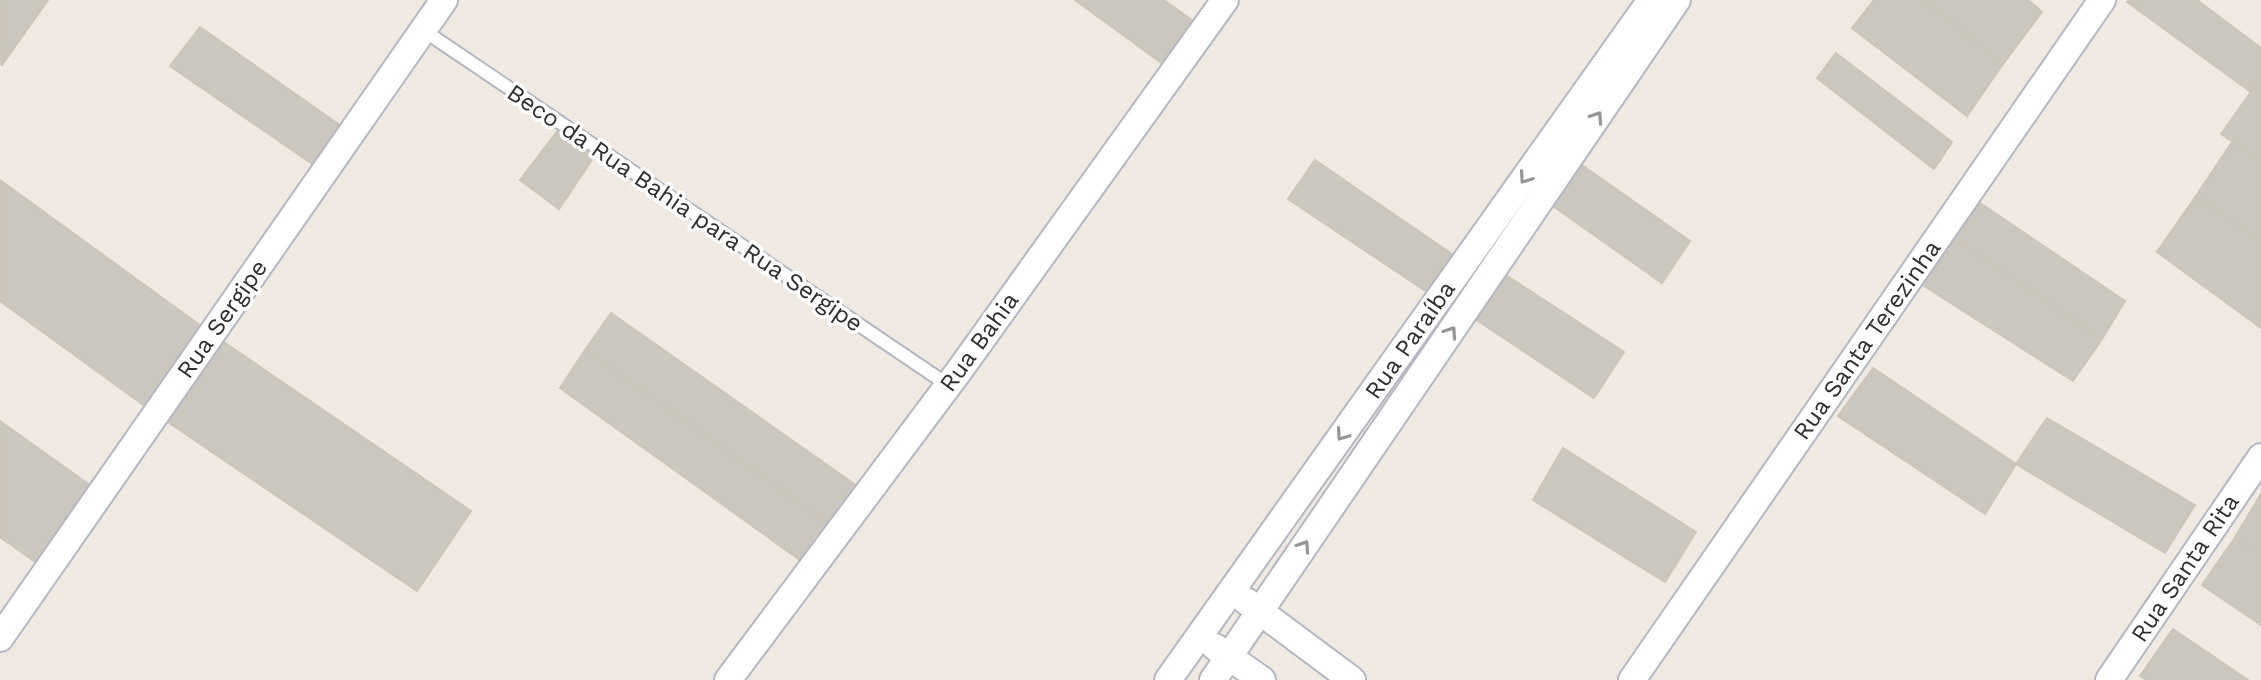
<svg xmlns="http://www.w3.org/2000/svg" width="2261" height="680" viewBox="0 0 2261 680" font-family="'Work Sans',sans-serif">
<rect width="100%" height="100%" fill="#efe9e1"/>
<g fill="#cbc7bf" stroke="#cbc5ba" stroke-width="2">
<polygon points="0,0 48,0 2,65 0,63"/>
<polygon points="1075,0 1164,0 1204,29 1174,72"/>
<polygon points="1874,0 1923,0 2003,64 1967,116 1852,28"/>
<polygon points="1923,0 2028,0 2042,12 2003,64"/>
<polygon points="2129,0 2197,0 2261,48 2261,78 2251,92 2127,2"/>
<polygon points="200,27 351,133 324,172 170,66"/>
<polygon points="1836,53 1952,142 1934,169 1817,78"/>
<polygon points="2261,78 2261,160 2221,134"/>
<polygon points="562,125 599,149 559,209 520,180"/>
<polygon points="2232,142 2261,160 2261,242 2196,196"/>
<polygon points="1572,158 1690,241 1662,283 1543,199"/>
<polygon points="1315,160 1462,261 1436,298 1288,199"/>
<polygon points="0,180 212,334 156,414 0,301"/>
<polygon points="2196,196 2261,242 2261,328 2157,252"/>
<polygon points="1980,203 2125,301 2102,339 1954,239"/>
<polygon points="1954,239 2102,339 2073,381 1924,286"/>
<polygon points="1495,268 1624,352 1594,398 1466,313"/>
<polygon points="611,313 867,493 839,531 585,350"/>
<polygon points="212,334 471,511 417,591 156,414"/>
<polygon points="585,350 839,531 811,568 560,388"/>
<polygon points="1873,368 2016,464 1985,514 1838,416"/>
<polygon points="2047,418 2195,505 2165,553 2016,464"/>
<polygon points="0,421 101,493 47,570 0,537"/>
<polygon points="1563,448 1696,532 1665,582 1533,500"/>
<polygon points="2261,494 2261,556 2234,539"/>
<polygon points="2234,539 2261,556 2261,625 2202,585"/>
<polygon points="2173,629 2248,680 2146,680 2140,676"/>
</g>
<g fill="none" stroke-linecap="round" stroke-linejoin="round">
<g stroke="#b4b7c1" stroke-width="16">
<polyline id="lane" points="423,30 948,385"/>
</g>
<g stroke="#b4b7c1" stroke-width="30">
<g id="street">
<polyline points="1246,601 1352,680"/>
<polyline points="0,638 444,0"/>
<polyline points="1215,647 1262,680"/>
<polyline points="728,680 959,371 1225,0"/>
<polyline points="1168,680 1651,0"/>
<polyline points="1213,680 1677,0"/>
<polyline points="1632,680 2102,0"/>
<polyline points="2109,680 2261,457"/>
</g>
</g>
<use href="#lane" stroke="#fff" stroke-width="12"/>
<use href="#street" stroke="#fff" stroke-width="26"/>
</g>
<defs><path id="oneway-chevron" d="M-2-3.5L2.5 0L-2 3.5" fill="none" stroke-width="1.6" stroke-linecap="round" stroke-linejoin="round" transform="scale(2)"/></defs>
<g stroke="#969696">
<use href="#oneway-chevron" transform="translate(1597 117) rotate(-56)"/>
<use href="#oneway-chevron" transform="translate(1525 178) rotate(125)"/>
<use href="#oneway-chevron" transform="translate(1451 332) rotate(-56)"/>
<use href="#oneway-chevron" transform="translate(1342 435) rotate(125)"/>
<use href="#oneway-chevron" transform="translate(1304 546) rotate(-56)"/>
</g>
<g text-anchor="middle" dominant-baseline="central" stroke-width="7" stroke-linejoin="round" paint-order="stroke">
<g font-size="24" fill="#2e2e2e" stroke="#fff">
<text transform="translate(685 208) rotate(34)">Beco da Rua Bahia para Rua Sergipe</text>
<text transform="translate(222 319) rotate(-55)">Rua Sergipe</text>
<text transform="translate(1410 340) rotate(-55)">Rua Paraíba</text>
<text transform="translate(1867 340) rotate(-55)">Rua Santa Terezinha</text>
<text transform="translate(979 342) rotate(-54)">Rua Bahia</text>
<text transform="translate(2185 568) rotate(-56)">Rua Santa Rita</text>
</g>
</g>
</svg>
